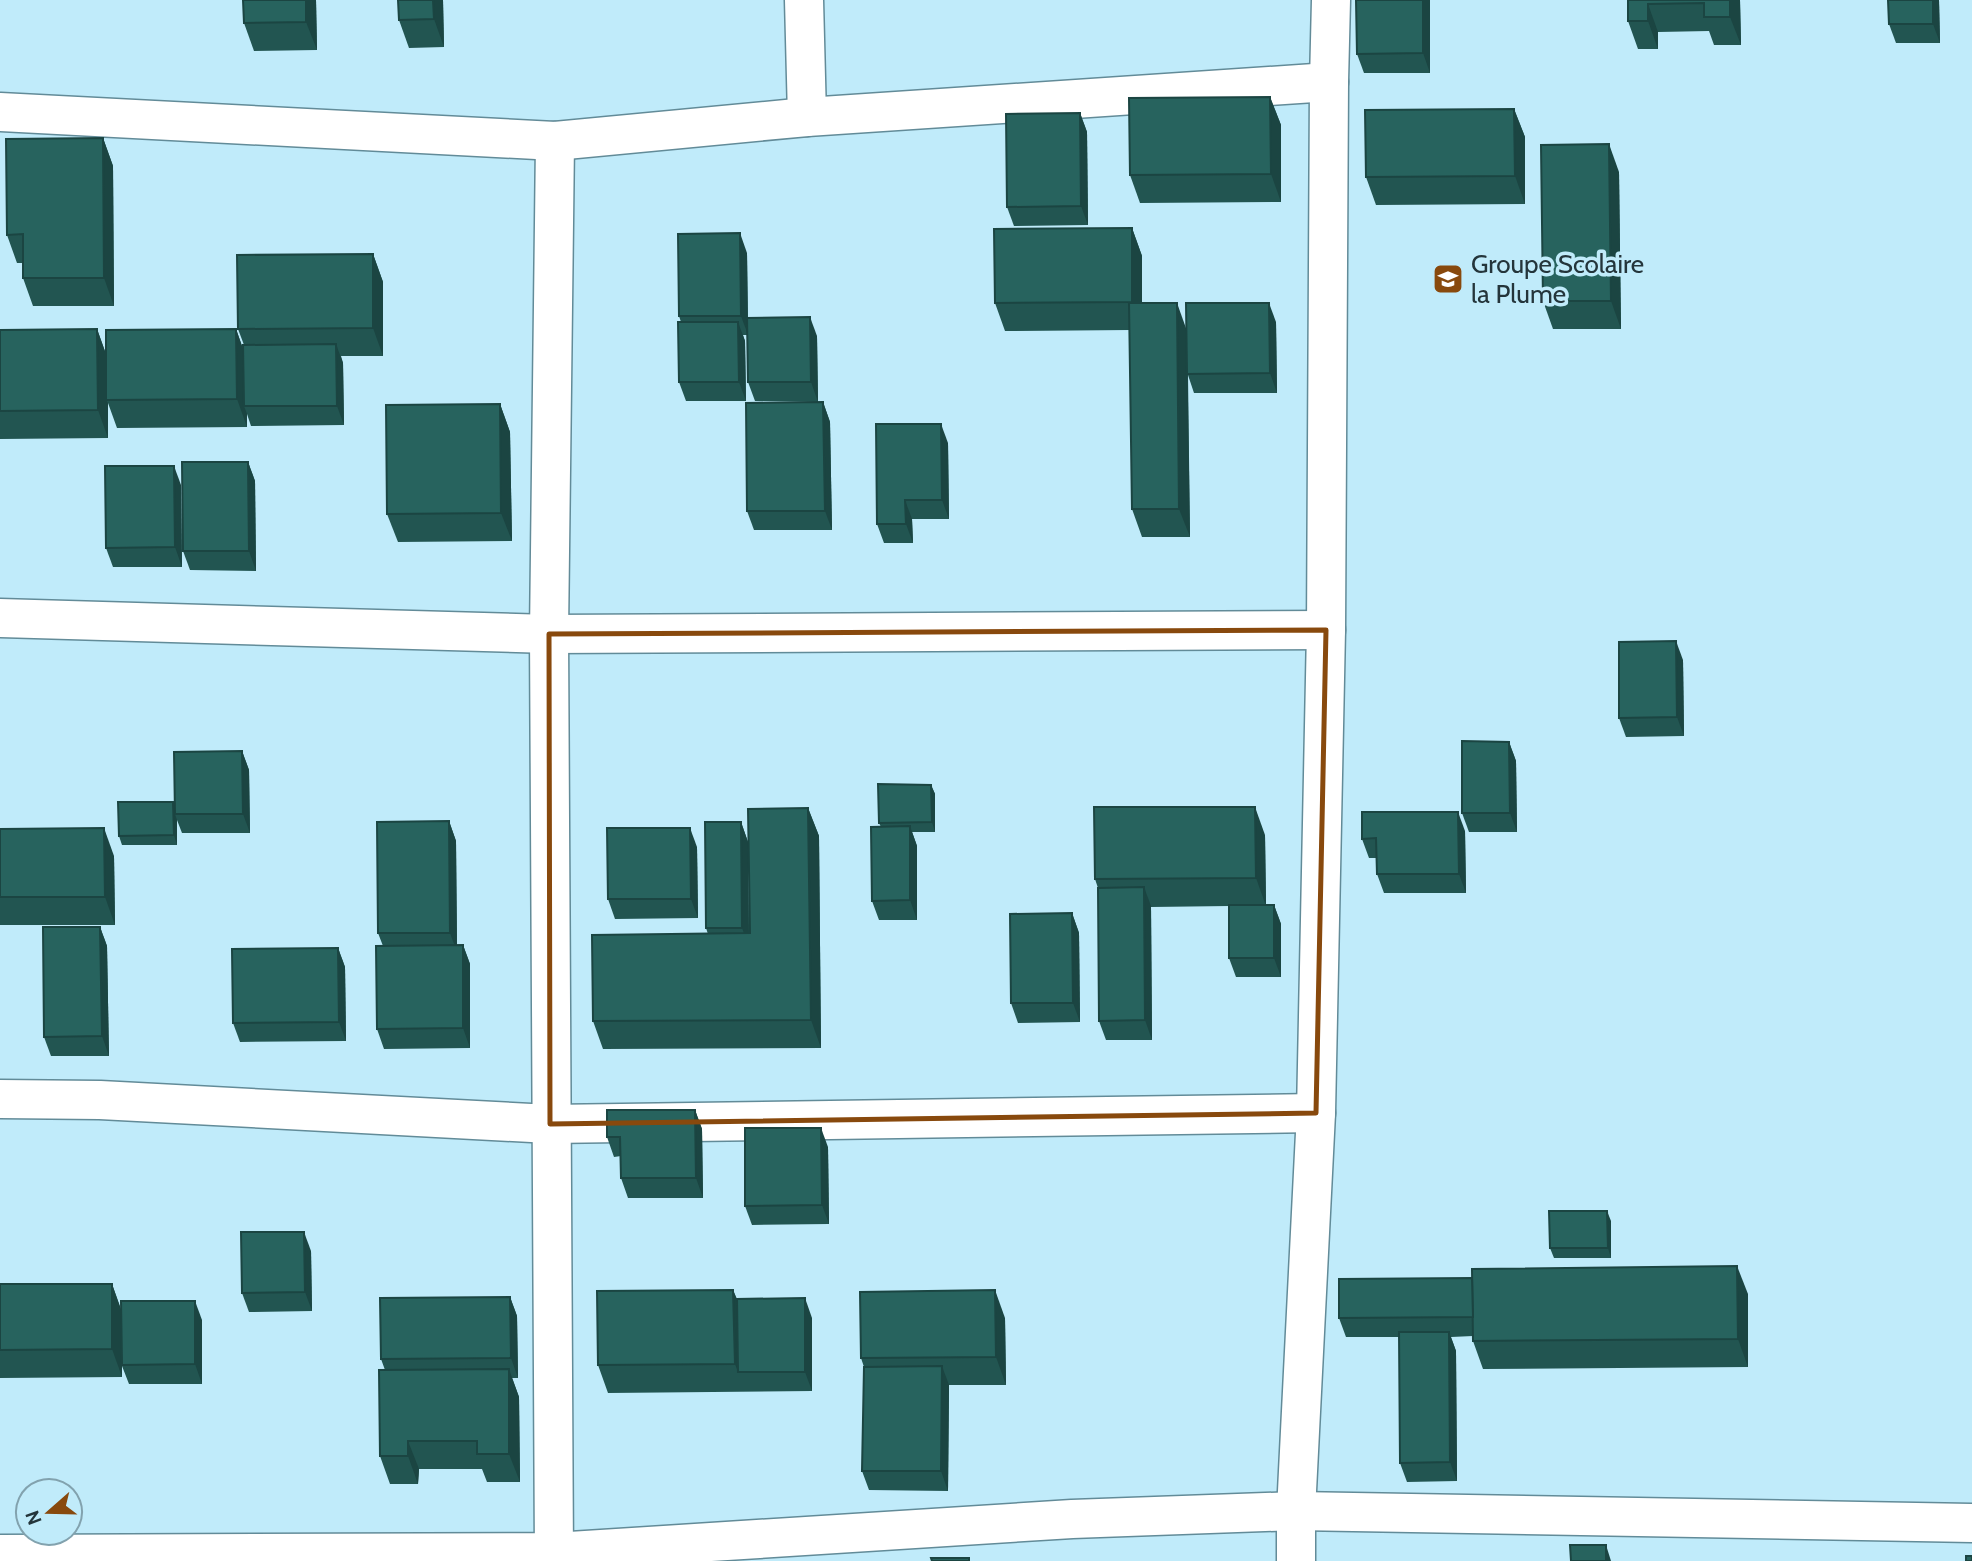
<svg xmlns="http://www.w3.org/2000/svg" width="1972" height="1561" viewBox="0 0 1972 1561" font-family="Cabin,sans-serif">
<rect width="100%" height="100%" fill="#c0ebfa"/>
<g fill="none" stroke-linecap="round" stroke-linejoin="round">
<g stroke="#628b98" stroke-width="41">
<g id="minor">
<polyline points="804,0 807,117"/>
<polyline points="0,112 555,141 807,117 1329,82"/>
<polyline points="0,618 549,634 1326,630"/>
<polyline points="0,1099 100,1100 550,1124 1316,1113"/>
<polyline points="0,1554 554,1552 1072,1519 1296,1511 1972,1523"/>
<polyline points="554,1561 549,634 555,141"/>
<polyline points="1296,1561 1296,1511 1316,1113 1326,630 1329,82 1331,0"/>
</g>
</g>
<use href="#minor" stroke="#fff" stroke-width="38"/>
</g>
<g fill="#225551">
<polygon points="243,0 316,0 317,50 254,51 244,23"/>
<polygon points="398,0 443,0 444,47 409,48 399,20"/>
<polygon points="1430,0 1430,73 1364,73 1357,54"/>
<polygon points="1628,0 1740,0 1741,45 1714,45 1709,31 1658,32 1658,49 1638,49 1628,21"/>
<polygon points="1888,0 1939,0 1940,43 1896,43 1889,24"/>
<polygon points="1270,97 1281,125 1281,202 1140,203 1130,175"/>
<polygon points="1514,109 1525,137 1525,204 1376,205 1366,177"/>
<polygon points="1080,113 1087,132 1088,225 1014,226 1007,207"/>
<polygon points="103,138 113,166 114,306 33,306 23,278 23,263 17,263 7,235"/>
<polygon points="1619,172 1621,329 1553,329 1543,301"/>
<polygon points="1132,228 1142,256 1142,303 1186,330 1276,322 1277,393 1194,393 1188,375 1190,537 1142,537 1132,509 1130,330 1005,331 995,303"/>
<polygon points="747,253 748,318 817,336 818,402 755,401 748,382 747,335 743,335 745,341 746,401 686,401 679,382 681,322 679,316"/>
<polygon points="373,254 383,282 383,356 341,356 343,363 344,425 251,426 247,414 247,427 117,428 108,403 108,438 0,439 0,330 97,329 106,354 236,329 243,349 244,345 238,329"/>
<polygon points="823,402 830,422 832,530 754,530 747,511"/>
<polygon points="500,404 510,432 512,541 398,542 387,514"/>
<polygon points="948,443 949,519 912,519 913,543 884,543 877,524"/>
<polygon points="248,462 255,481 256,571 190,570 183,551"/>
<polygon points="181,485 182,567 113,567 106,548"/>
<polygon points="1683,660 1684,736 1626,737 1619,718"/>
<polygon points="1509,742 1516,761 1517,832 1469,832 1462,813"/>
<polygon points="242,751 249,770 250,833 182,833 177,820 177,845 122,845 119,836 173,802 174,805"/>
<polygon points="931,785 935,794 935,832 912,832 917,846 917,920 879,920 872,901 881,827 879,823"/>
<polygon points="808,808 819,836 821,1048 603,1049 593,1021 708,934 706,928 741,822 748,842 749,933 750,933"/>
<polygon points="449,821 456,841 457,945 463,945 470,964 470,1048 384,1049 377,1029 383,946 378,933"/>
<polygon points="0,829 114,856 115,925 0,925"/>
<polygon points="1465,831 1466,893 1384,893 1377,874 1377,858 1369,858 1362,839"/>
<polygon points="1265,835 1266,905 1274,905 1281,924 1281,977 1236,977 1229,958 1229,906 1151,907 1152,1040 1106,1040 1099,1021 1098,888 1095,879"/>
<polygon points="697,847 698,918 615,919 608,899"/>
<polygon points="1072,913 1079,933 1080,1022 1018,1023 1011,1003"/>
<polygon points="100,927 107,946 109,1056 51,1056 44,1037"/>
<polygon points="338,948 345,967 346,1041 240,1042 233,1023"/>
<polygon points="695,1110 702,1129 703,1198 628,1198 621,1178 621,1156 614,1157 607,1137"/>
<polygon points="828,1147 829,1224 752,1225 745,1206"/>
<polygon points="1611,1221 1611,1258 1554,1258 1550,1248"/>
<polygon points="311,1251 312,1311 249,1312 242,1293"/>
<polygon points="0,1284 112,1284 121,1310 202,1320 202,1384 129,1384 122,1366 122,1377 0,1378"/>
<polygon points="733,1290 737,1299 812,1318 812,1391 608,1393 598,1365"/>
<polygon points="1748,1294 1748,1367 1483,1369 1473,1341 1473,1336 1451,1337 1456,1351 1457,1481 1407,1482 1400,1463 1399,1337 1346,1337 1339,1318"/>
<polygon points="510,1297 517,1316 518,1378 512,1378 519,1397 520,1482 487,1482 482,1469 419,1469 418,1484 390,1484 380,1456 385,1370 381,1359"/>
<polygon points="1005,1318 1006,1385 949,1385 948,1491 869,1490 862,1471 864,1367 861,1358"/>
</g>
<g fill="#1b4542">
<polygon points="306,0 316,0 317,50 306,22"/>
<polygon points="433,0 443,0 444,47 434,19"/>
<polygon points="1423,0 1430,0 1430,73 1423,53"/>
<polygon points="1730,0 1740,0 1741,45 1730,17"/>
<polygon points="1933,0 1939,0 1940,43 1933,24"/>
<polygon points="1648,4 1658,32 1658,49 1648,21"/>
<polygon points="1270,97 1281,125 1281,202 1271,174"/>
<polygon points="1514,109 1525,137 1525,204 1515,176"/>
<polygon points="1080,113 1087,132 1088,225 1081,206"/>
<polygon points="103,138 113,166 114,306 104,278"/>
<polygon points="1609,144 1619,172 1621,329 1611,301"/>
<polygon points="1132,228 1142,256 1142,330 1132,302"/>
<polygon points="740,233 747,253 748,335 741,316"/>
<polygon points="373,254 383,282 383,356 373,328"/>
<polygon points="1177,303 1187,331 1190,537 1179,509"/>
<polygon points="1269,303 1276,322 1277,393 1270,373"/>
<polygon points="810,317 817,336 818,402 811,382"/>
<polygon points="738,322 745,341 746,401 739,382"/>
<polygon points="97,329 107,357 106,400 108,403 108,438 98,410"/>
<polygon points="236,329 246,357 244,406 247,414 247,427 237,399"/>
<polygon points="336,344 343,363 344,425 337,406"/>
<polygon points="823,402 830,422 832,530 825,511"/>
<polygon points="500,404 510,432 512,541 501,513"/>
<polygon points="941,424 948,443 949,519 942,500"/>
<polygon points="248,462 255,481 256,571 249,551"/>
<polygon points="174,466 181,485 182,567 175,547"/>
<polygon points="905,500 912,519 913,543 906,524"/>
<polygon points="1676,641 1683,660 1684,736 1677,717"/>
<polygon points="1509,742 1516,761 1517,832 1510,813"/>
<polygon points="242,751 249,770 250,833 243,814"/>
<polygon points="931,785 935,794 935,832 932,822"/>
<polygon points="173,802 177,812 175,814 177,820 177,845 174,835"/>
<polygon points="1255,807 1265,835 1266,906 1256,878"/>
<polygon points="808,808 819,836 821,1048 811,1020"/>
<polygon points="1458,812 1465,831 1466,893 1459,874"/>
<polygon points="449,821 456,841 457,952 450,933"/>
<polygon points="741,822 748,842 749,947 742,928"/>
<polygon points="910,826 917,846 917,920 910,900"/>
<polygon points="104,828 114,856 115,925 105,897"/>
<polygon points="690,828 697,847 698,918 691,899"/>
<polygon points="1144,887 1151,906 1152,1040 1145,1020"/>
<polygon points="1274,905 1281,924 1281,977 1274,958"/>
<polygon points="1072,913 1079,933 1080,1022 1073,1003"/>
<polygon points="100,927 107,946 109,1056 102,1036"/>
<polygon points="463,945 470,964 470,1048 463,1028"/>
<polygon points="338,948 345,967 346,1041 339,1022"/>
<polygon points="695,1110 702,1129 703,1198 696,1178"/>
<polygon points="821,1128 828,1147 829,1224 822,1205"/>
<polygon points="1607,1211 1611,1221 1611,1258 1608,1248"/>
<polygon points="304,1232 311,1251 312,1311 305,1292"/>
<polygon points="1737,1266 1748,1294 1748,1367 1738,1339"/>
<polygon points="112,1284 122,1312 122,1377 112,1349"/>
<polygon points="733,1290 744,1318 738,1372 735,1364"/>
<polygon points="995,1290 1005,1318 1006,1385 996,1357"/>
<polygon points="510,1297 517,1316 518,1378 511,1358"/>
<polygon points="805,1298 812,1318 812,1391 805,1372"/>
<polygon points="195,1301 202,1320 202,1384 195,1364"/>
<polygon points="1449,1332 1456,1351 1457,1481 1450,1462"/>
<polygon points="942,1366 949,1385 948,1491 941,1471"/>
<polygon points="509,1369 519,1397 520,1482 509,1454"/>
<polygon points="408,1441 419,1469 418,1484 408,1456"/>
<polygon points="1606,1545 1611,1561 1606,1561"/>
</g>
<g fill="#27635e" stroke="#1b4542" stroke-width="2">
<polygon points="243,0 306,0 306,22 244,23"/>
<polygon points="398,0 433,0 434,19 399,20"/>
<polygon points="1356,0 1423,0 1423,53 1357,54"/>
<polygon points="1628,0 1730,0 1730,17 1704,17 1704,3 1648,4 1648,21 1628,21"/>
<polygon points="1888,0 1933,0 1933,24 1889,24"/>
<polygon points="1270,97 1271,174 1130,175 1129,98"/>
<polygon points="1514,109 1515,176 1366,177 1365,110"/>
<polygon points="1080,113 1081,206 1007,207 1006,114"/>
<polygon points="103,138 104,278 23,278 23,234 7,235 6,139"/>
<polygon points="1609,144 1611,301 1543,301 1541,145"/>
<polygon points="1132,228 1132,302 995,303 994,229"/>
<polygon points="740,233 741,316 679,316 678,234"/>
<polygon points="373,254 373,328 238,329 237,255"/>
<polygon points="1129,303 1177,303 1179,509 1132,509"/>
<polygon points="1186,303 1269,303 1270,373 1187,374"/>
<polygon points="810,317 811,382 748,382 747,318"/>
<polygon points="678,322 738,322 739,382 679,382"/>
<polygon points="97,329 98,410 0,411 0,330"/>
<polygon points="236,329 237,399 106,400 106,330"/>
<polygon points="336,344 337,406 244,406 243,345"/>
<polygon points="823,402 825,511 747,511 746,403"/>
<polygon points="500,404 501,513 387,514 386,405"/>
<polygon points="876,424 941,424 942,500 905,500 906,524 877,524"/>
<polygon points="182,462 248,462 249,551 183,551"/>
<polygon points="105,466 174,466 175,547 106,548"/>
<polygon points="1676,641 1677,717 1619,718 1619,642"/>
<polygon points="1462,741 1509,742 1510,813 1462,813"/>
<polygon points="242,751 243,814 175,814 174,752"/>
<polygon points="878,784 931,785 932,822 879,823"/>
<polygon points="118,802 173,802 174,835 119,836"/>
<polygon points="1094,807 1255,807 1256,878 1095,879"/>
<polygon points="808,808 811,1020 593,1021 592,935 750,933 748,809"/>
<polygon points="1362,812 1458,812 1459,874 1377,874 1376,838 1362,839"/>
<polygon points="449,821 450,933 378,933 377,822"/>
<polygon points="705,822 741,822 742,928 706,928"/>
<polygon points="910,826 910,900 872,901 871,827"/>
<polygon points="104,828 105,897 0,897 0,829"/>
<polygon points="607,828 690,828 691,899 608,899"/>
<polygon points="1144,887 1145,1020 1099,1021 1098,888"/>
<rect x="1229" y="905" width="45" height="53"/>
<polygon points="1072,913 1073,1003 1011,1003 1010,914"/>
<polygon points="43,927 100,927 102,1036 44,1037"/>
<polygon points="463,945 463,1028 377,1029 376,946"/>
<polygon points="338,948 339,1022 233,1023 232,949"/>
<polygon points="607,1110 695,1110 696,1178 621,1178 620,1137 607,1137"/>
<polygon points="745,1128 821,1128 822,1205 745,1206"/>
<polygon points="1549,1211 1607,1211 1608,1248 1550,1248"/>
<polygon points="241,1232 304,1232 305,1292 242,1293"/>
<polygon points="1737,1266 1738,1339 1473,1341 1472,1269"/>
<polygon points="1472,1278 1473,1317 1339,1318 1339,1279"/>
<polygon points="0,1284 112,1284 112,1349 0,1350"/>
<polygon points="733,1290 735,1364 598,1365 597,1291"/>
<polygon points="995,1290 996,1357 861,1358 860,1292"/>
<polygon points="510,1297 511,1358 381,1359 380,1298"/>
<polygon points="805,1298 805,1372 738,1372 737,1299"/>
<polygon points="121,1301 195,1301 195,1364 122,1365"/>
<polygon points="1399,1332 1449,1332 1450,1462 1400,1463"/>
<polygon points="942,1366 941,1471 862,1471 864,1367"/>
<polygon points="509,1369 509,1454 477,1454 477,1441 408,1441 408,1456 380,1456 379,1370"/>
<polygon points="1570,1545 1606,1545 1606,1561 1571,1561"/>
<rect x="1966" y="1556" width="6" height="5"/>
<polygon points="931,1558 969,1558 969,1561 932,1561"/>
</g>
<path fill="none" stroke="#88490d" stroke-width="5" stroke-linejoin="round" d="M1326,630L1316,1113L550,1124L549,634Z"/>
<defs>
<g id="school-square" transform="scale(1.575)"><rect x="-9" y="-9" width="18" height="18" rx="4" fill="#88490d" stroke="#c0ebfa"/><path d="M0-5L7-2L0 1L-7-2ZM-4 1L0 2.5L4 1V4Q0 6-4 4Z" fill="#fff"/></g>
</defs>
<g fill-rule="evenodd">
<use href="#school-square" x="1448" y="279"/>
</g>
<g text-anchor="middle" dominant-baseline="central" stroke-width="7" stroke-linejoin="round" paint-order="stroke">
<g font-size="26" fill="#24353b" stroke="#c0ebfa" text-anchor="start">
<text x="1471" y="264">Groupe Scolaire<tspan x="1471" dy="30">la Plume</tspan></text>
</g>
</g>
<g transform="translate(49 1512) rotate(250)"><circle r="33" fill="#c0ebfa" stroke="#82a2ae" stroke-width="2"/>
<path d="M0-5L12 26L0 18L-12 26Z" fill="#88490d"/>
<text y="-10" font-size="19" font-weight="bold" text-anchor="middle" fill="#24353b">N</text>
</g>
</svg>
